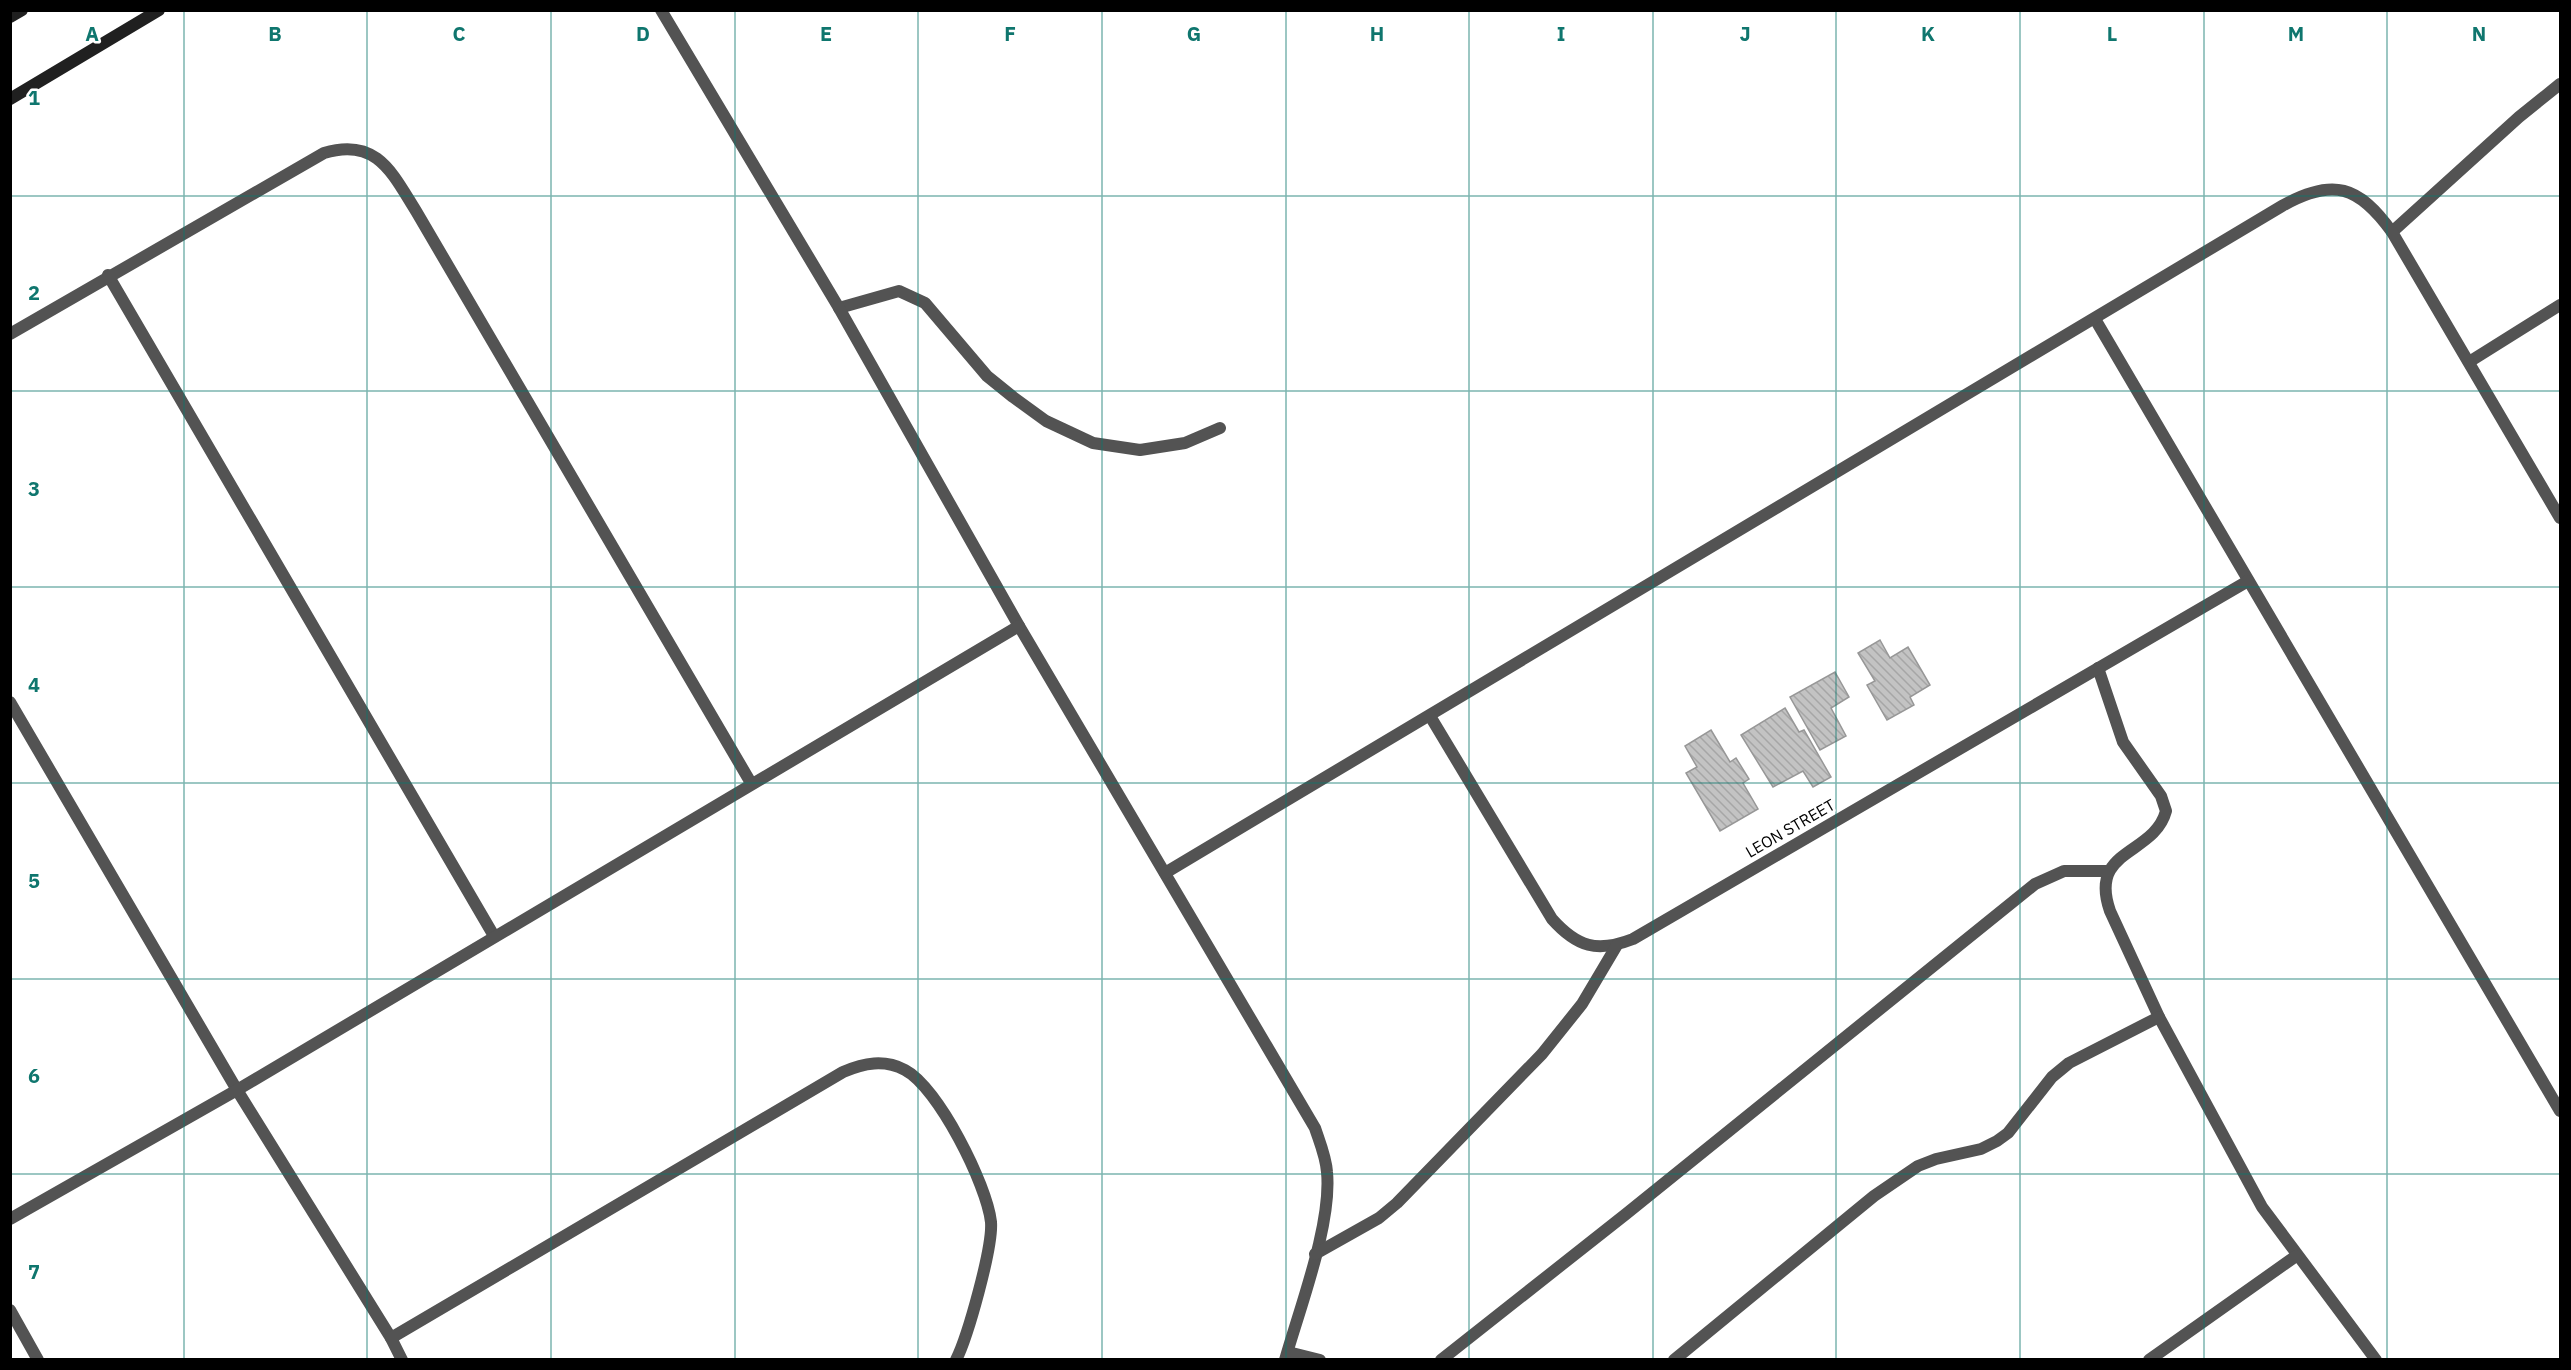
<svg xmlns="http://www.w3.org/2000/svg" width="2571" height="1370" viewBox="0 0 2571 1370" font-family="'IBM Plex Sans',sans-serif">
<defs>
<pattern id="building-back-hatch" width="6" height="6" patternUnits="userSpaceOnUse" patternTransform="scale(1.5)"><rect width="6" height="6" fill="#c3c3c3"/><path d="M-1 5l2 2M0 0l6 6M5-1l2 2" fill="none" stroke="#a6a6a6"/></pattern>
</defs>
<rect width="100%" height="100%" fill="#fff"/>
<g fill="url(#building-back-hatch)" stroke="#979797" stroke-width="1.5">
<polygon points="1880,640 1890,658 1908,647 1930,685 1910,697 1914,705 1887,720 1867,685 1875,681 1858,653"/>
<polygon points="1835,672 1849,697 1831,708 1846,736 1820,750 1790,697"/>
<polygon points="1785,708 1799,732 1804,730 1831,777 1813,787 1803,771 1773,787 1741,735"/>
<polygon points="1711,730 1730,762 1736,758 1749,779 1743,783 1758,809 1720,831 1686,773 1697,767 1685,746"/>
</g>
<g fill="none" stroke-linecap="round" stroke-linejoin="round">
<polyline stroke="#535353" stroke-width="12" points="839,308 899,291 925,303 987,376 1013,397 1046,421 1093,443 1140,450 1185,443 1220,428"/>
<g stroke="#535353" stroke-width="12">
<path d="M661,10L839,308L1019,626L1315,1128C1320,1143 1326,1157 1327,1172C1332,1224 1300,1307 1285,1360"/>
<polyline points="2392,232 2519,117 2560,84"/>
<polyline points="108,275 494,936"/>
<polyline points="2095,319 2560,1111"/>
<path d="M10,334L324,153C377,137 392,173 416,211L751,783"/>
<polyline points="2469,362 2560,305"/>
<path d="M2098,668L2123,742L2161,796L2166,811C2154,856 2088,848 2110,911L2159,1017L2262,1207L2376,1360"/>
<polyline points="10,702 237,1090 391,1338"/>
<path d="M1430,716L1552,919C1577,947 1597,953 1633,939L2248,581"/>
<path d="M1165,873L2282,206C2333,177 2359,186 2392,232L2560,518"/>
<polyline points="10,1219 237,1090 1019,626"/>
<polyline points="1315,1254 1379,1218 1397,1203 1542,1054 1582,1004 1617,945"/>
<polyline points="10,1310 38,1360"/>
<polyline points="1288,1352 1320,1360"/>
<path d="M402,1360L391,1338L843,1072C864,1063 884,1059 905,1070C938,1087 987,1185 991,1222C993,1247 968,1336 956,1360"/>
<polyline points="1441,1360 1626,1214 2035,884 2064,871 2109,871"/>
<polyline points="1674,1360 1874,1196 1918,1166 1936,1159 1981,1149 1997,1141 2008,1133 2052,1077 2069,1063 2159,1017"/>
<polyline points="2149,1360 2296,1256"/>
</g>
<g stroke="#202020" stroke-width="12">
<polyline points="10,17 22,10"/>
<polyline points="10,99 159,10"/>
</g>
</g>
<path fill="none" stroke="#0f766e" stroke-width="1.5" stroke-opacity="0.55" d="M184,10V1360M367,10V1360M551,10V1360M735,10V1360M918,10V1360M1102,10V1360M1286,10V1360M1469,10V1360M1653,10V1360M1836,10V1360M2020,10V1360M2204,10V1360M2387,10V1360M10,196H2560M10,391H2560M10,587H2560M10,783H2560M10,979H2560M10,1174H2560"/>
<g text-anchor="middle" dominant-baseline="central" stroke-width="5" stroke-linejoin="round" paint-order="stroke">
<g font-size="16" fill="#000" stroke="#fff">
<text transform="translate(1790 828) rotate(-30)">LEON STREET</text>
</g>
</g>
<g font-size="20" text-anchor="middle" font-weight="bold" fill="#0f766e" stroke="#fff" stroke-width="5" stroke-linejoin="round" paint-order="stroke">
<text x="92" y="41">A</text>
<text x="275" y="41">B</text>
<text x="459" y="41">C</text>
<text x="643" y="41">D</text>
<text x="826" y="41">E</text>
<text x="1010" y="41">F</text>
<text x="1194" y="41">G</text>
<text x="1377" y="41">H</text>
<text x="1561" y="41">I</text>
<text x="1745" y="41">J</text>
<text x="1928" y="41">K</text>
<text x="2112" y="41">L</text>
<text x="2296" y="41">M</text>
<text x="2479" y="41">N</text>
<text x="34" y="105">1</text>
<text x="34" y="300">2</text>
<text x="34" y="496">3</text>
<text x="34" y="692">4</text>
<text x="34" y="888">5</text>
<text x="34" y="1083">6</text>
<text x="34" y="1279">7</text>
</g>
<rect width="2571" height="1370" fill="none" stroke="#000000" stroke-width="24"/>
</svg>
